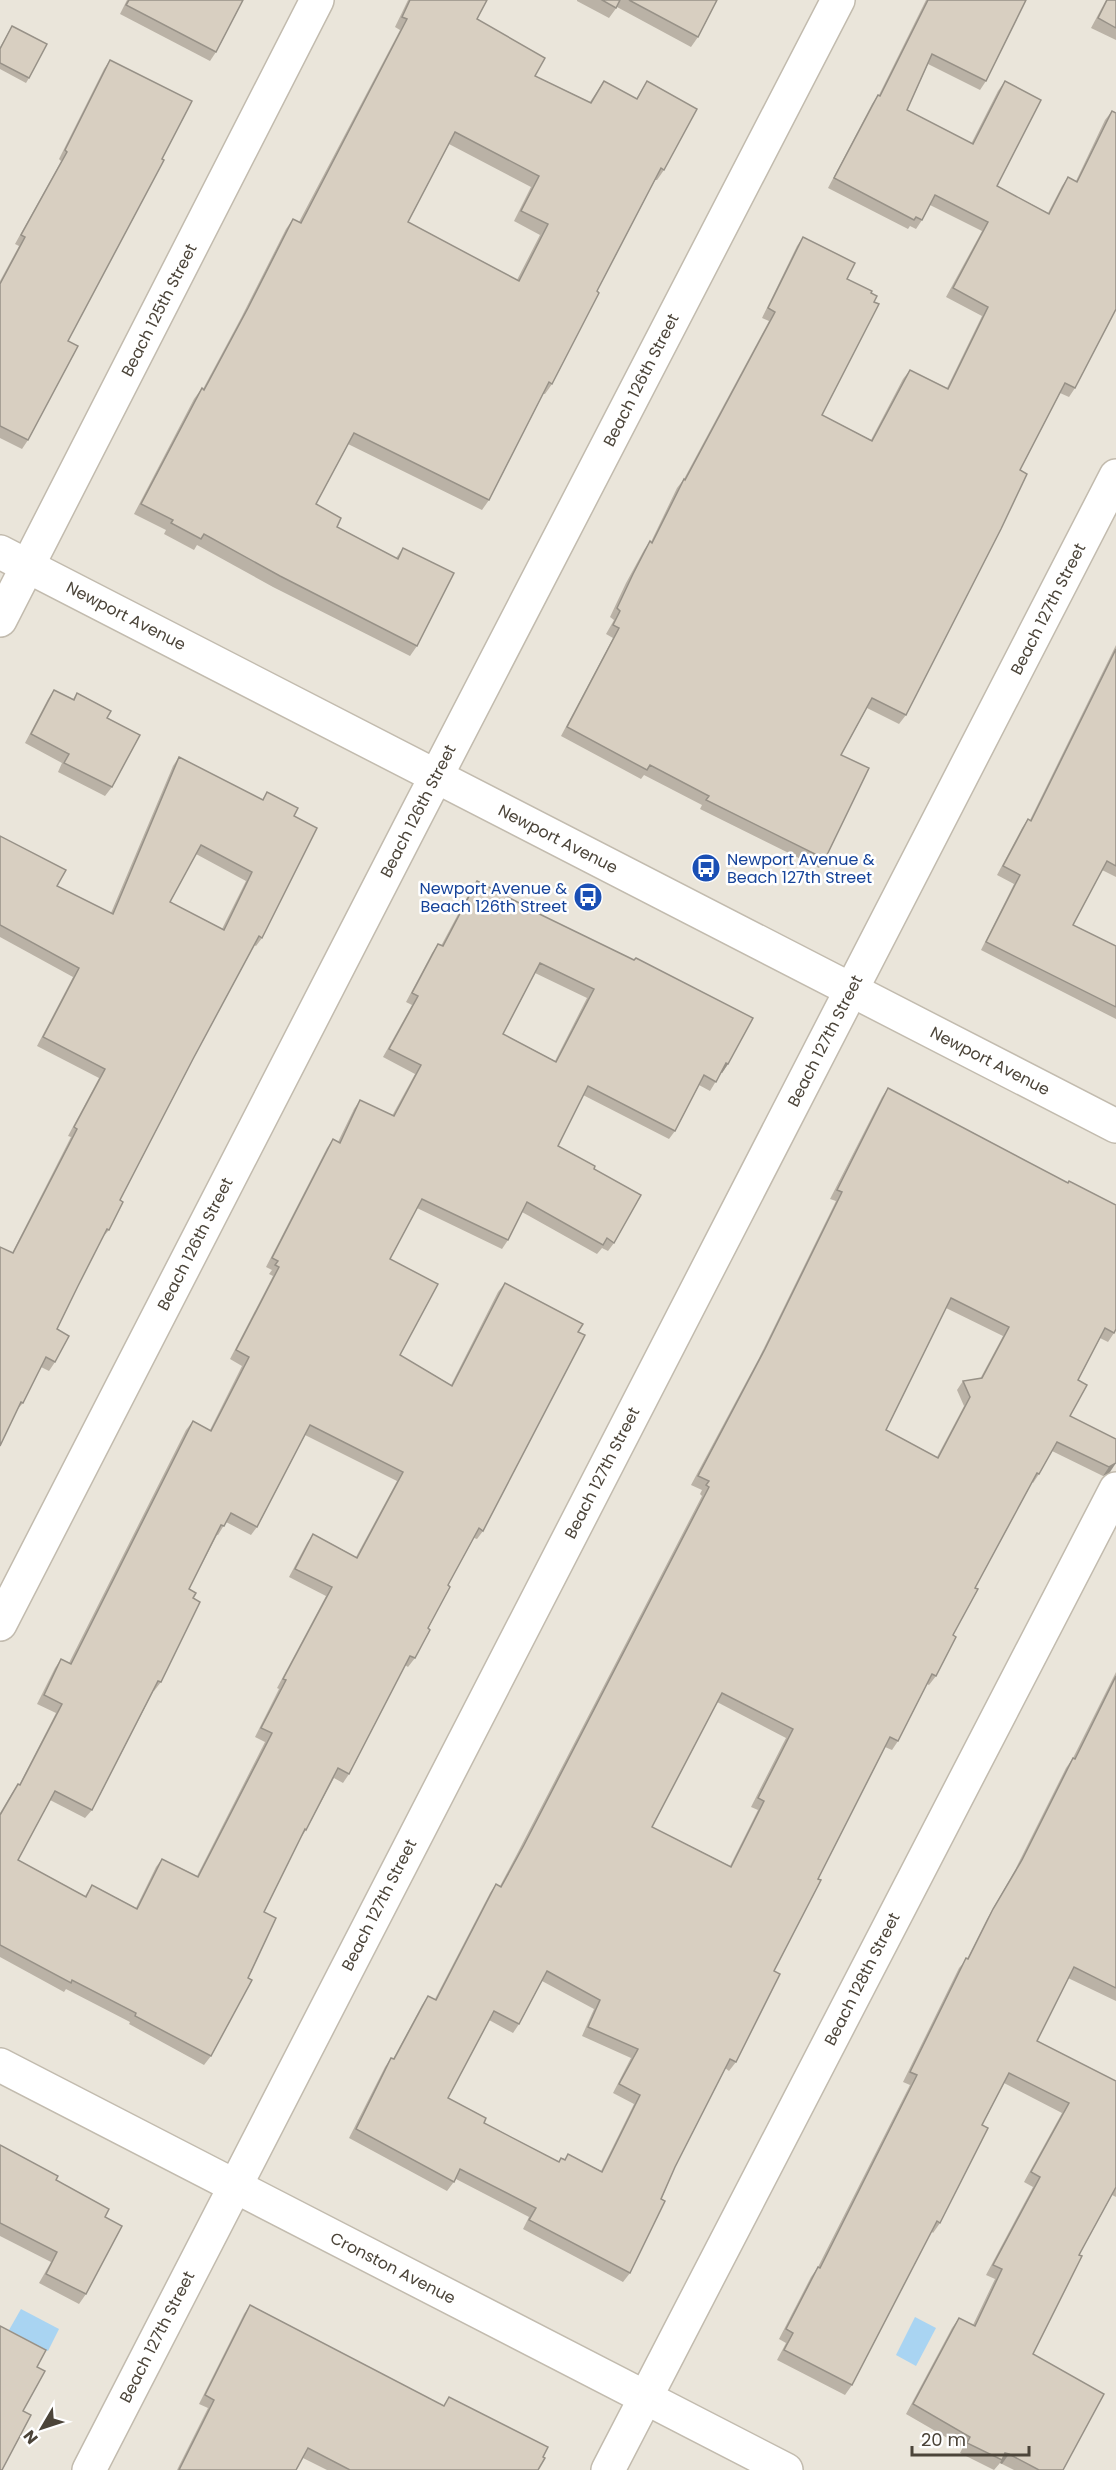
<svg xmlns="http://www.w3.org/2000/svg" width="1116" height="2470" viewBox="0 0 1116 2470" font-family="Poppins,sans-serif">
<rect width="100%" height="100%" fill="#f6f3ec"/>
<rect fill="#eae5da" x="0" y="0" width="1116" height="2470"/>
<g fill="#a9d4f2">
<polygon points="21,2309 59,2329 48,2351 9,2330"/>
<polygon points="915,2317 936,2328 916,2366 896,2355"/>
</g>
<g fill="none" stroke-linecap="round" stroke-linejoin="round">
<g stroke="#c2bbae" stroke-width="36">
<g id="minor">
<polyline points="0,552 1116,1126"/>
<polyline points="0,620 317,0"/>
<polyline points="0,1624 413,821 838,0"/>
<polyline points="0,2065 786,2470"/>
<polyline points="89,2470 1116,476"/>
<polyline points="608,2470 1116,1489"/>
</g>
</g>
<use href="#minor" stroke="#fff" stroke-width="33"/>
</g>
<g fill="#bab2a6" fill-rule="evenodd">
<polygon points="127,0 243,0 216,52 210,61 120,14"/>
<path d="M408,0H487L477,19L535,76L590,102L604,81L636,99L647,81L664,170L657,180H655L597,291L552,384L545,394H543L489,500L482,510L348,444L316,504L337,527L396,558L403,548L417,646L410,656L273,587L197,545L194,550L164,534L166,530L134,514L194,399L202,388L203,389L241,318L286,229L293,219L299,222L400,30L395,27ZM449,144L531,187L514,221L540,235L517,280L408,222Z"/>
<polygon points="577,0 717,0 698,37 691,47 617,7 609,18 577,1"/>
<polygon points="926,0 1026,0 986,81 980,90 928,64 907,110 971,144 998,91 1005,81 997,186 1048,213 1062,186 1068,177 1076,181 1105,120 1112,111 1075,388 1069,397 1060,393 1020,470 906,715 899,724 867,708 841,755 825,859 819,868 700,809 702,805 644,775 641,779 561,736 613,638 606,634 614,620 610,617 626,583 644,550 650,541 651,542 677,488 684,479 769,321 762,318 797,246 803,237 847,279 822,415 871,440 903,379 910,370 947,388 982,316 946,297 982,231 930,205 922,220 916,229 910,226 908,229 828,188 872,104 878,95 879,95"/>
<polygon points="1106,0 1116,0 1116,40 1091,28"/>
<polygon points="12,26 29,78 26,83 0,69 0,47"/>
<polygon points="110,60 68,341 28,440 22,449 0,438 0,281 19,246 15,244 61,161 59,159 104,69"/>
<polygon points="1116,645 1116,877 1102,870 1073,925 1116,946 1116,1019 981,950 1014,884 997,875 1022,828 1028,819 1030,820"/>
<polygon points="54,690 73,699 77,693 107,718 112,787 105,796 58,772 62,763 25,743 48,699"/>
<path d="M179,757L262,800L267,792L294,816L262,938L256,946L254,945L193,1059L120,1200L109,1230L102,1238L78,1286L57,1329L55,1362L49,1371L41,1367L23,1403L16,1411L12,1253L71,1137L68,1136L99,1078L37,1046L73,977L0,937V836L57,886L111,913L173,766ZM196,854L246,881L222,929L170,902Z"/>
<path d="M477,881L527,908L728,1064L722,1073H721L710,1091L699,1085L675,1131L669,1139L583,1095L558,1146L594,1169L614,1243L608,1251L602,1248L597,1254L522,1212L508,1240L502,1249L417,1208L390,1259L400,1355L451,1385L498,1292L505,1283L483,1531L477,1539L474,1538L448,1585L415,1658L408,1667L405,1665L349,1774L343,1783L334,1778L306,1830L300,1839L264,1912L211,2056L204,2065L129,2024L130,2022L66,1989L64,1992L0,1957V1813L12,1793L18,1784L19,1785L56,1713L37,1704L55,1668L61,1659L69,1663L186,1430L193,1421L210,1430L242,1366L230,1359L273,1276L269,1274L272,1270L266,1267L327,1148L333,1139L338,1142L354,1109L360,1100L392,1116L415,1074L383,1057L412,1005L406,1002L432,953L438,944L441,946L471,890ZM535,973L587,998L555,1061L503,1034ZM305,1435L397,1481L356,1557L313,1534L307,1543L289,1577L326,1596L277,1688L279,1689L255,1737L265,1742L197,1876L162,1859L156,1867L136,1908L92,1885L85,1896L18,1860L50,1800L85,1818L92,1810L154,1690V1691L161,1682L193,1598L189,1589L217,1535H218L226,1522L251,1535L257,1527Z"/>
<path d="M888,1088L1114,1333L1108,1342L1100,1338L1078,1380L1070,1416L1116,1439L1110,1472L1103,1476L1052,1451L1039,1474L1033,1483L1032,1482L975,1588L953,1635L936,1676L929,1685L927,1684L898,1741L892,1750L885,1747L818,1879L774,1971L736,2062L729,2071L725,2068L675,2167L630,2273L623,2282L523,2229L529,2217L456,2179L447,2191L349,2138L385,2067L391,2058L393,2059L422,2005L428,1996L435,1999L490,1893L496,1884L500,1886L517,1854L702,1496L700,1494L702,1490L691,1485L759,1358L836,1201L830,1199L882,1097ZM946,1308L1003,1336L980,1379L963,1381L957,1390L964,1406L937,1457L886,1430ZM717,1702L786,1738L751,1807L758,1810L730,1866L652,1827ZM542,1981L594,2009L582,2036L631,2058L613,2093L634,2104L601,2171L568,2154L565,2159L561,2158L559,2162L484,2123L448,2098L489,2020L513,2033L519,2024Z"/>
<polygon points="1116,1672 1116,2001 1068,1978 1037,2041 1115,2081 1116,2080 1116,2197 1112,2195 1079,2255 1033,2354 1063,2470 1014,2470 1000,2463 994,2470 960,2453 963,2447 906,2414 952,2328 959,2318 973,2325 995,2279 986,2275 1033,2187 1024,2182 1062,2113 1004,2083 982,2125 940,2223 933,2233 931,2231 852,2385 845,2395 777,2360 786,2343 779,2339 811,2277 818,2267 910,2085 903,2082 959,1968 967,1959 987,1919 1015,1870 1066,1768 1073,1758"/>
<polygon points="0,2145 56,2180 105,2217 86,2294 79,2304 39,2283 51,2262 0,2236"/>
<polygon points="250,2305 443,2406 449,2397 543,2457 538,2470 327,2470 303,2458 296,2470 177,2470 208,2408 199,2404 244,2314"/>
</g>
<g fill="#979187">
<polygon points="726,1063 728,1064 722,1073 720,1072"/>
<polygon points="1116,1463 1110,1472 1103,1476 1109,1467"/>
<polygon points="1005,2453 1009,2454 1002,2464 1000,2463"/>
</g>
<g fill="#d8cfc1" stroke="#979187" stroke-width="1.5" fill-rule="evenodd">
<polygon points="129,0 243,0 216,52 126,5"/>
<path d="M410,0H487L477,19L545,58L535,76L591,103L604,81L637,99L647,81L697,109L664,170L661,168L597,291L599,293L552,384L549,382L489,500L354,433L316,504L341,518L337,527L398,559L403,548L454,573L417,646L280,576L204,534L201,539L171,523L173,520L141,504L202,388L204,390L248,308L293,219L301,223L407,19L402,17ZM455,132L539,176L521,211L548,224L519,281L408,222Z"/>
<polygon points="602,0 620,0 616,8"/>
<polygon points="629,0 717,0 698,37"/>
<polygon points="928,0 1026,0 986,81 932,54 907,110 973,144 1005,81 1041,100 997,186 1049,214 1068,177 1077,182 1112,111 1116,113 1116,309 1075,388 1065,383 1020,470 1027,474 1001,529 906,715 872,698 841,755 869,768 825,859 706,800 709,796 650,765 647,770 567,727 619,628 613,625 620,611 617,608 633,574 650,541 652,543 684,479 685,480 775,312 768,308 803,237 855,263 847,279 872,291 871,293 877,296 874,302 879,304 822,415 872,441 910,370 948,389 988,307 953,288 988,222 935,195 922,220 916,217 914,220 834,178 878,95 880,96"/>
<polygon points="1107,0 1116,0 1116,28 1098,18"/>
<polygon points="12,26 47,44 29,78 0,63 0,49"/>
<polygon points="110,60 192,101 162,159 164,160 68,341 78,346 28,440 0,426 0,284 25,237 21,235 67,152 65,150"/>
<polygon points="1116,649 1116,866 1107,861 1073,925 1116,946 1116,1007 986,942 1020,875 1003,866 1028,819 1031,821"/>
<polygon points="54,690 74,700 77,693 111,711 107,718 140,735 112,787 64,763 69,754 31,734"/>
<path d="M179,757L263,800L267,792L298,808L294,816L317,828L262,938L259,936L193,1059L120,1200L123,1202L109,1230L107,1229L78,1286L57,1329L69,1336L55,1362L46,1357L23,1403L21,1402L0,1446V1247L13,1253L77,1129L74,1127L105,1069L43,1037L79,968L0,925V836L66,870L57,886L113,914ZM201,845L252,872L224,930L170,902Z"/>
<path d="M477,881L527,907V908L634,960L636,958L753,1018L728,1064L726,1063L716,1082L704,1075L675,1131L588,1086L558,1146L595,1166L594,1169L641,1195L614,1243L607,1238L603,1245L527,1202L508,1240L422,1199L390,1259L438,1284L400,1355L452,1386L505,1283L583,1324L578,1332L585,1335L483,1531L479,1528L448,1585L450,1587L428,1628L430,1630L415,1658L410,1656L349,1774L338,1768L306,1830L305,1829L264,1912L276,1918L248,1978L252,1980L211,2056L135,2016L136,2013L72,1980L71,1983L0,1945V1815L18,1784L20,1785L62,1704L44,1695L61,1659L71,1664L193,1421L211,1431L249,1357L236,1350L279,1267L275,1265L278,1261L272,1258L333,1139L340,1143L360,1100L394,1116L421,1065L389,1049L418,996L412,993L438,944L443,946ZM540,963L594,989L556,1062L503,1034ZM310,1425L403,1472L357,1558L313,1534L295,1569L332,1587L283,1679L286,1680L261,1728L272,1733L198,1877L162,1859L137,1909L92,1885L86,1897L18,1860L55,1791L92,1810L158,1681L161,1682L200,1602L193,1598L196,1593L189,1589L221,1525L224,1526L231,1513L257,1527Z"/>
<path d="M888,1088L1068,1183L1069,1181L1116,1205V1329L1114,1333L1105,1328L1078,1380L1087,1385L1070,1416L1116,1439V1463L1109,1467L1057,1442L1039,1474L1037,1473L975,1588L978,1589L953,1635L956,1637L936,1676L932,1674L898,1741L890,1737L818,1879L821,1880L774,1971L780,1974L736,2062L730,2059L675,2167L661,2199L665,2201L630,2273L529,2220L536,2208L460,2169L454,2182L356,2129L391,2058L394,2059L428,1996L436,2000L496,1884L501,1887L524,1845L709,1487L706,1485L709,1481L698,1476L765,1349L842,1192L837,1190ZM951,1298L1009,1327L982,1378L963,1381L970,1397L938,1458L886,1430ZM722,1693L793,1729L758,1798L764,1801L731,1867L652,1827ZM547,1971L600,2000L588,2027L638,2049L619,2084L640,2095L602,2172L568,2154L565,2160L561,2158L559,2162L484,2123L486,2118L448,2098L494,2011L519,2024Z"/>
<polygon points="1116,1676 1116,1988 1074,1967 1037,2041 1116,2081 1116,2187 1079,2255 1082,2256 1033,2354 1104,2394 1063,2470 1039,2470 1009,2454 1005,2453 1002,2460 967,2443 970,2437 913,2404 959,2318 975,2326 1002,2269 993,2265 1040,2177 1031,2172 1069,2103 1009,2073 982,2125 988,2128 940,2223 937,2221 852,2385 784,2350 793,2333 786,2329 818,2267 820,2268 917,2075 910,2072 966,1958 968,1959 993,1909 1022,1860 1073,1758 1075,1759"/>
<polygon points="0,2145 58,2176 56,2180 109,2209 105,2217 122,2226 86,2294 46,2274 57,2252 0,2223"/>
<polygon points="250,2305 444,2406 449,2397 548,2447 543,2457 545,2458 538,2470 350,2470 308,2448 296,2470 179,2470 214,2400 205,2395"/>
<polygon points="0,2326 46,2350 37,2367 45,2371 23,2411 31,2415 2,2470 0,2470"/>
</g>
<defs>
<g id="bus-disc" transform="scale(1.5)"><circle r="9.5" fill="#1a4fb4" stroke="#fff"/><path d="M-5-6H5V4H4V6H2V4H-2V6H-4V4H-5ZM-3.5-4V0h7V-4ZM-3.5 1.2v1.5H-2V1.2ZM2 1.2v1.5H3.5V1.2Z" fill="#fff"/></g>
</defs>
<g fill-rule="evenodd">
<use href="#bus-disc" x="706" y="868"/>
<use href="#bus-disc" x="588" y="897"/>
</g>
<g text-anchor="middle" dominant-baseline="central" stroke-width="5" stroke-linejoin="round" paint-order="stroke">
<g font-size="16" fill="#4b4439" stroke="#fff">
<text transform="translate(159 310) rotate(-63)">Beach 125th Street</text>
<text transform="translate(641 380) rotate(-63)">Beach 126th Street</text>
<text transform="translate(1048 609) rotate(-63)">Beach 127th Street</text>
<text transform="translate(126 616) rotate(27)">Newport Avenue</text>
<text transform="translate(418 811) rotate(-63)">Beach 126th Street</text>
<text transform="translate(558 839) rotate(27)">Newport Avenue</text>
<text transform="translate(825 1041) rotate(-63)">Beach 127th Street</text>
<text transform="translate(990 1061) rotate(27)">Newport Avenue</text>
<text transform="translate(195 1244) rotate(-63)">Beach 126th Street</text>
<text transform="translate(602 1473) rotate(-63)">Beach 127th Street</text>
<text transform="translate(379 1905) rotate(-63)">Beach 127th Street</text>
<text transform="translate(862 1979) rotate(-63)">Beach 128th Street</text>
<text transform="translate(393 2268) rotate(27)">Cronston Avenue</text>
<text transform="translate(157 2337) rotate(-63)">Beach 127th Street</text>
</g>
<g font-size="16" fill="#164399" stroke="#fff" text-anchor="start">
<text x="727" y="859">Newport Avenue &amp;<tspan x="727" dy="18">Beach 127th Street</tspan></text>
<text x="567" y="888" text-anchor="end">Newport Avenue &amp;<tspan x="567" dy="18">Beach 126th Street</tspan></text>
</g>
</g>
<g transform="translate(42 2428) rotate(231)" stroke="#ffffff" stroke-width="4.5" paint-order="stroke">
<path d="M0-4.5L10 22L0 15L-10 22Z" fill="#4b4439"/>
<text y="-9" font-size="16" font-weight="bold" text-anchor="middle" fill="#4b4439">N</text>
</g>
<path d="M912 2446v9h117v-9" fill="none" stroke="#4b4439" stroke-width="3"/>
<text x="921" y="2446" font-size="18" fill="#4b4439" stroke="#ffffff" stroke-width="4.5" paint-order="stroke">20 m</text>
</svg>
